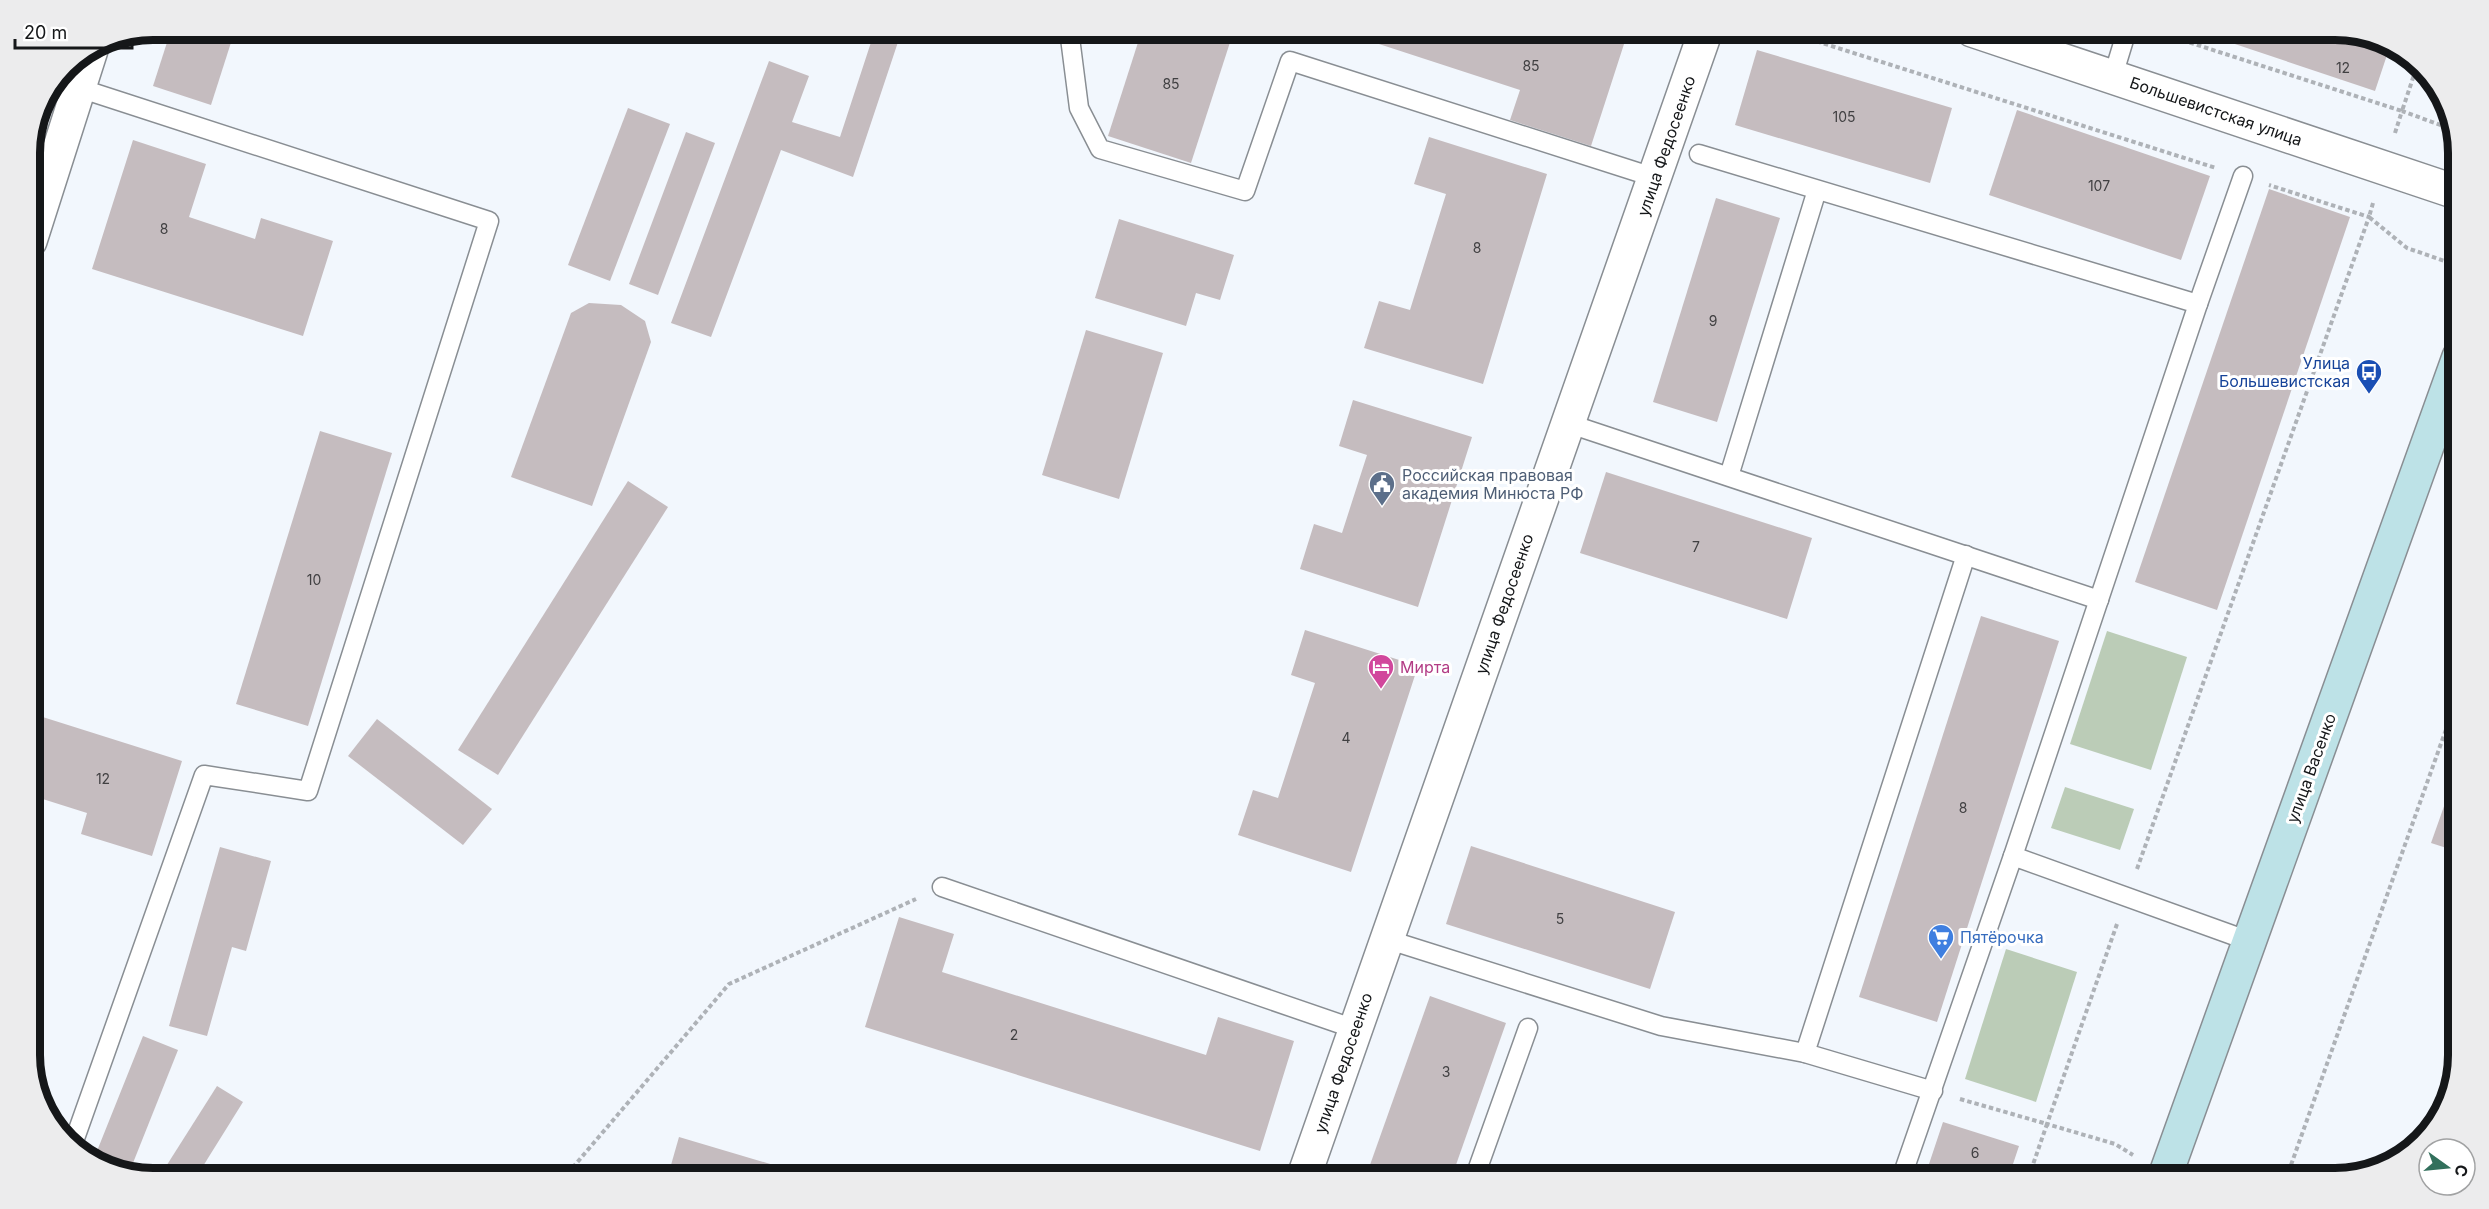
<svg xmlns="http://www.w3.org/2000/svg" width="2489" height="1209" viewBox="0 0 2489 1209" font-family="Inter,sans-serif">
<rect width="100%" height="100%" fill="#f2f7fd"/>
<g fill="#bbccb7">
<polygon points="2107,631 2187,657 2151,770 2070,744"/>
<polygon points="2065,787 2134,809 2120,850 2051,828"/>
<polygon points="2006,949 2077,972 2036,1102 1965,1079"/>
</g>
<g fill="#c5bcbf">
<polygon points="171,30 235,30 211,105 153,86"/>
<polygon points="875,30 902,30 853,177 781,150 711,337 671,323 769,61 809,76 792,122 840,137"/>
<polygon points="1142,30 1234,30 1191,163 1108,136"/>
<polygon points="1336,30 1591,30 1625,41 1591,146 1510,120 1520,90"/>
<polygon points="2193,30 2336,30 2391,43 2375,91"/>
<polygon points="1757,50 1952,108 1930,183 1735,125"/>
<polygon points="628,108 670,124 610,281 568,265"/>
<polygon points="2017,110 2210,176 2181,260 1989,195"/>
<polygon points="686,132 715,143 658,295 629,284"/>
<polygon points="1429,137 1547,174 1483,384 1364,348 1379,301 1410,310 1446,194 1414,184"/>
<polygon points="133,140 206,164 189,217 255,239 261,218 333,241 303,336 92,269"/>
<polygon points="2269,189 2350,217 2217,610 2135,582"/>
<polygon points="1716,198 1780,218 1717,422 1653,402"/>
<polygon points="1119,219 1234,255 1220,300 1196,293 1186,326 1095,298"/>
<polygon points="589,303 621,305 645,321 651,342 592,506 511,477 571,313"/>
<polygon points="1086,330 1163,353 1119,499 1042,475"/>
<polygon points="1353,400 1472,437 1418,607 1300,569 1314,524 1342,533 1367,455 1339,446"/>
<polygon points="320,431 392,453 308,726 236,704"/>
<polygon points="1606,472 1812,538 1787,619 1580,553"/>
<polygon points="628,481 668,507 498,775 458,750"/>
<polygon points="1981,616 2059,641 1937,1022 1859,997"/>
<polygon points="1305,630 1418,666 1351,872 1238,835 1253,790 1278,798 1315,683 1291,675"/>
<polygon points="30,713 182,761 152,856 81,834 87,813 30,795"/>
<polygon points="377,719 492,809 463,845 348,756"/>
<polygon points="2459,764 2459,852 2431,843"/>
<polygon points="1471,846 1675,912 1650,989 1446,924"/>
<polygon points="220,847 271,861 246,951 232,947 207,1036 169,1026"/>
<polygon points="899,917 954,934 942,972 1206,1055 1218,1017 1294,1041 1260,1151 865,1027"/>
<polygon points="1430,996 1506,1023 1451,1179 1365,1179"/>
<polygon points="143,1036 178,1050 129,1173 99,1166 93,1161"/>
<polygon points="217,1086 243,1102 195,1179 158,1179"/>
<polygon points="1943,1122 2019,1146 2008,1179 1924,1179"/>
<polygon points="679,1137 797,1172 795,1179 667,1179"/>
</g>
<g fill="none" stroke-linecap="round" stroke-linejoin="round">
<g stroke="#898e93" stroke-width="21">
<g id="service">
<polyline points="1069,30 1079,108 1100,149 1245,191 1290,61 1656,178"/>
<polyline points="2113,76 2127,30"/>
<polyline points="1699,154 2198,304 2013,856"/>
<polyline points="2198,304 2243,176"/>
<polyline points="1567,423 2099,600"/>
<polyline points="1729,476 1817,190"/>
<polyline points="942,887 1355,1029"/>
<polyline points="1386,939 1661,1026 1805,1053"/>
<polyline points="1933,1091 1805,1053 1966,555"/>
<polyline points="73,1144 204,775 308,791 489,221 79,88"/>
<polyline points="1474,1179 1528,1028"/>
<polyline points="1901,1179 2013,856 2249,941"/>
</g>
</g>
<g stroke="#898e93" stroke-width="36">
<g id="minor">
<polyline points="1972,30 2459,193"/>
<polyline points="30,241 91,50"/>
<polyline points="1303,1179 1706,30"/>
</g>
</g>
<g stroke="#898e93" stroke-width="36">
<polyline id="secondary" points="2164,1179 2459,357"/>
</g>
<g stroke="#aeb2b7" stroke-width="4" stroke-dasharray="4.5 3" stroke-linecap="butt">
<polyline points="1781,30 2216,168"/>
<polyline points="2154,31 2402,111 2417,66"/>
<polyline points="2395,133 2402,111 2454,130"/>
<polyline points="2373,203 2369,217 2407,248 2459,266"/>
<polyline points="2137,869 2369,217 2269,185"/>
<polyline points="2117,924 2047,1124 2115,1144 2133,1155"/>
<polyline points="1960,1099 2047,1124 2028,1179"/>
<polyline points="563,1179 729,984 916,899"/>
<polyline points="2286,1179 2459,693"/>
</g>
<use href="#service" stroke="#fff" stroke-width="18"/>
<use href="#minor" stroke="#fff" stroke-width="33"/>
<use href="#secondary" stroke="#bde2e7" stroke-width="33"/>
</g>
<defs>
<g id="bus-pin" transform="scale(1.35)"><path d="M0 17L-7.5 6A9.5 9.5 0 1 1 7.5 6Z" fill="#1a4fb4" stroke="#fff"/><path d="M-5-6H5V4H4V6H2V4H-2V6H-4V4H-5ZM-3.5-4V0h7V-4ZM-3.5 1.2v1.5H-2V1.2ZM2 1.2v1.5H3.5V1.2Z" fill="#fff"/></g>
<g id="civic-pin" transform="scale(1.35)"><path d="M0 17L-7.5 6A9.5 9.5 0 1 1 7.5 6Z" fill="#5c6f8a" stroke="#fff"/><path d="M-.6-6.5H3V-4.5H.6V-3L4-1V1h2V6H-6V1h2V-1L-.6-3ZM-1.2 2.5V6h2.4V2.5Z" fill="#fff"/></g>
<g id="hotel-pin" transform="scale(1.35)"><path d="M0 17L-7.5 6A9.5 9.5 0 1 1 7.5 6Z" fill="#d1479c" stroke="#fff"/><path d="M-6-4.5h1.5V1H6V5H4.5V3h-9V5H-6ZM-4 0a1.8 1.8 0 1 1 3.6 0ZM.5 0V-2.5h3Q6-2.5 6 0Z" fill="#fff"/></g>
<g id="supermarket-pin" transform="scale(1.35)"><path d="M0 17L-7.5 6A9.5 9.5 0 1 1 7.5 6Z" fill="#3f7fe0" stroke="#fff"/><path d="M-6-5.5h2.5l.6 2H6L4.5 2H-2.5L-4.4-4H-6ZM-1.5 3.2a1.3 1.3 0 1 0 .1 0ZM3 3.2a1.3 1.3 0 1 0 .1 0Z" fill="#fff"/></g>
</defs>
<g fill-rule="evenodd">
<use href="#bus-pin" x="2369" y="372"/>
<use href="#civic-pin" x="1382" y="484"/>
<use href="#hotel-pin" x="1381" y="667"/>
<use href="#supermarket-pin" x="1941" y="937"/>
</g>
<g text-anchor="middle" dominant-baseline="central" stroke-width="6" stroke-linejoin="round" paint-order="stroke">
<g font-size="14" fill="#414042">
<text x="1531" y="65">85</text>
<text x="2343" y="67">12</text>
<text x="1171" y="83">85</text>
<text x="1844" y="116">105</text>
<text x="2099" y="185">107</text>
<text x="164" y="228">8</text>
<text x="1477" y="247">8</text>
<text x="1713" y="320">9</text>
<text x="1696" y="546">7</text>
<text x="314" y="579">10</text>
<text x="1346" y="737">4</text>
<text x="103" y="778">12</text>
<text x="1963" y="807">8</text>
<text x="1560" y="918">5</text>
<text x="1014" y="1034">2</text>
<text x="1446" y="1071">3</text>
<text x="1975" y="1152">6</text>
</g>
<g font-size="16" fill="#151719" stroke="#fff">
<text transform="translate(2216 111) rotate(19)">Большевистская улица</text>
<text transform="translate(1666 146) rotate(-71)">улица Федосеенко</text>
<text transform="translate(1504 604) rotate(-71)">улица Федосеенко</text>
<text transform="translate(2311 768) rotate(-70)">улица Васенко</text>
<text transform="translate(1343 1063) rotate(-71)">улица Федосеенко</text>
</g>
<g font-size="16" fill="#164399" stroke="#fff" text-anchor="end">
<text x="2350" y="363">Улица<tspan x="2350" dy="18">Большевистская</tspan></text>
</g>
<g font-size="16" fill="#4e5e75" stroke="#fff" text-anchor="start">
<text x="1402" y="475">Российская правовая<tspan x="1402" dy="18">академия Минюста РФ</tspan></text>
</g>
<g font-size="16" fill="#b23c85" stroke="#fff" text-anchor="start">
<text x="1400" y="667">Мирта</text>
</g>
<g font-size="16" fill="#366cbe" stroke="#fff" text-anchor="start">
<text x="1960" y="937">Пятёрочка</text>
</g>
</g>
<path d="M0 0H2489V1209H0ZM153 40H2335A113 113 0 0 1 2448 153V1055A113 113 0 0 1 2335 1168H153A113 113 0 0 1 40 1055V153A113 113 0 0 1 153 40Z" fill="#ececed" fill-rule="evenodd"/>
<path fill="none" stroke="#151719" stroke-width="8" d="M153 40H2335A113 113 0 0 1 2448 153V1055A113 113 0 0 1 2335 1168H153A113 113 0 0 1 40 1055V153A113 113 0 0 1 153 40Z"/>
<g transform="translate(2447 1167) rotate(105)"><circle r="28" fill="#ffffff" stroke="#a1a2a3" stroke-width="1.5"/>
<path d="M0-4.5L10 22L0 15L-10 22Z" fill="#32705c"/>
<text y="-9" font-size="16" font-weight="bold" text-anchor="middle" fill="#151719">С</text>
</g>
<path d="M15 39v9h117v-9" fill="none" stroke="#151719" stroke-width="3"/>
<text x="24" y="39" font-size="18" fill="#151719" stroke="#ffffff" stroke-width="4.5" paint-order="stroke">20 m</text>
</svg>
